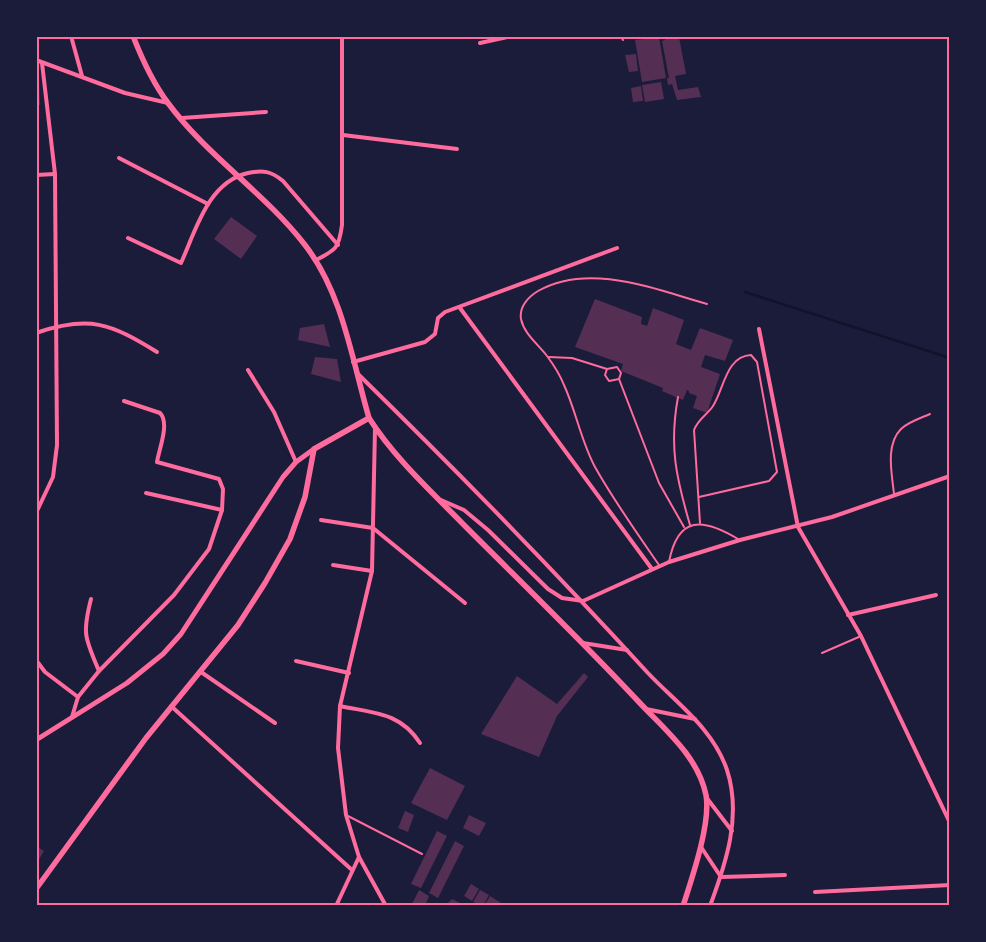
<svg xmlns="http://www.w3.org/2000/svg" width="986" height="942" viewBox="0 0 986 942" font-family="Figtree,sans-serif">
<rect width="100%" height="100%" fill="#1b1b3a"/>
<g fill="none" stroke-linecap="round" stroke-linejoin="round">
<polyline stroke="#12122b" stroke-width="2.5" points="745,292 950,358"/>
</g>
<g fill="#542f53">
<polygon points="664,36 679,37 686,74 675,76 678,90 698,87 701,97 677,100 672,84 668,85 667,78 669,78 662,41 665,40"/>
<polygon points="659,37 666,78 642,82 635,40"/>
<polygon points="636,54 638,71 629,72 625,55"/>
<polygon points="36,67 39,78 40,105 36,105"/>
<polygon points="661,82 664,99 645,102 642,85"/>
<polygon points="641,86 643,101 633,102 631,88"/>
<polygon points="231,217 257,236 241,259 214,239"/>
<polygon points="595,299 642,317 641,324 647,326 653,308 684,320 676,344 691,350 700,328 733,340 725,361 705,355 701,367 720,374 707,413 693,408 697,396 689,393 689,391 687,390 683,400 662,391 663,388 621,371 623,364 575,347"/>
<polygon points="324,324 330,347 298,340 300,328"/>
<polygon points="315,357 337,359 341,382 311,374"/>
<polygon points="584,673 588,677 557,716 539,757 481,734 517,676 557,704"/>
<polygon points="430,768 465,786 447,820 411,803"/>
<polygon points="405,811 414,815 408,832 398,828"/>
<polygon points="469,815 486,823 479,836 463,828"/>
<polygon points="437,831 447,836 421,888 411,884"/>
<polygon points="455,841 464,846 438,898 429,893"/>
<polygon points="36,846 44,851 36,864"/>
<polygon points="471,884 479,889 472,901 464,896"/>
<polygon points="419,890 429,896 425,906 412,904"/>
<polygon points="480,890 489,895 483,906 473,902"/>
<polygon points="490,896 506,906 484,906"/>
<polygon points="452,899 460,903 459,906 445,906"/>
</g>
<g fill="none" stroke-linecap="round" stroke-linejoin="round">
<polyline stroke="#ff6b9d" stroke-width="2" points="621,36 623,40"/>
<g stroke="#ff6b9d" stroke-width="2">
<polyline points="549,357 572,358 607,369 617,367 621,373 619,379 609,381 605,375 607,369"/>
<polyline points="619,379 659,483 684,527"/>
<path d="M678,397C669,446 676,477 690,525"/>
<path d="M894,494C892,474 885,445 901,429C908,422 921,418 930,414"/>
<path d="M699,497L769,481L777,472L757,362L751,355C726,356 724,389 713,406C707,415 698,419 694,430L700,523"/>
<path d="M669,562C678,515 703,518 738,539"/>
<path d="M659,565C637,533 614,501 595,467C581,441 576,411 564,385C560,375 553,364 547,356C538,344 524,334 521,319C519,307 528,297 538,291C589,262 654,289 707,304"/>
<polyline points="822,653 861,636"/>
<polyline points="346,815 422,854"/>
</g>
<g stroke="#ff6b9d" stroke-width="4">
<polyline points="71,36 82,76"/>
<polyline points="480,43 512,36"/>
<polyline points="36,60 125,93 168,103"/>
<polyline points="182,118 266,112"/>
<polyline points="343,135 457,149"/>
<polyline points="119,158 208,204"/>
<polyline points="36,175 55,174"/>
<path d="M128,238L181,263C196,230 208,182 248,173C263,170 271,171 283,181L338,245"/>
<path d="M316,260C336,250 339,248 342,225V36"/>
<polyline points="460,308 652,569"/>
<polyline points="759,329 798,527 861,636 950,823"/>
<path d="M36,333C89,315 110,323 157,352"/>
<polyline points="353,362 425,342 435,334 438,318 445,312 617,248"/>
<polyline points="248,370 274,412 296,462"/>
<path d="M358,374C457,471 554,570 647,672C676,703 713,728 727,770C742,816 726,863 710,906"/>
<polyline points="375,428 372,571 340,706 338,748 346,815 359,857 386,906"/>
<polyline points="146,493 222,510"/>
<polyline points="441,500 464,510 488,530 548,589 562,598 583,601 669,562 740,540 832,517 950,476"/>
<polyline points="36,513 53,477 57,445 55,174 42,63"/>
<polyline points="321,520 373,528 465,603"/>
<polyline points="333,565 372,571"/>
<path d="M91,599C82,634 85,638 99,671"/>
<polyline points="848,615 936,595"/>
<polyline points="583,643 627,650"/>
<polyline points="36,660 45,672 78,697"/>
<polyline points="296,661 349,673"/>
<polyline points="201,672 275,723"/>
<polyline points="171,706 352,870"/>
<path d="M340,706C373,713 400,712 420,743"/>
<polyline points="646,709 695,719"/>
<path d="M72,717L78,697L99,671L174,595L209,549L222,510L223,489L219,479L157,462C159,449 170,423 160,413L124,401"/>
<polyline points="706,797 732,831"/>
<polyline points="701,847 721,877 785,875"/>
<polyline points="815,892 950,885"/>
<polyline points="336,906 359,857"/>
</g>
<polyline stroke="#ff6b9d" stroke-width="5" points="36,740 127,683 163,654 181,634 283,477 296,462 314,449"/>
<g stroke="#ff6b9d" stroke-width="5.5">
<path d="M133,36C142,59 153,83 168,103C207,156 265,193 305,245C343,294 352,360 369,418C395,459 433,493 467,528C524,585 583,642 638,701C664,729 698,756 706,795C711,823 692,878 683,906"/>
<polyline points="36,889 146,738 238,625 265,583 290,539 305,497 314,449 369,418"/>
</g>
</g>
<rect width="986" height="942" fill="none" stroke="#1b1b3a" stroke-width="75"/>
<rect x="38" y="38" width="910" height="866" fill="none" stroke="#ff6b9d" stroke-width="2"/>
</svg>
